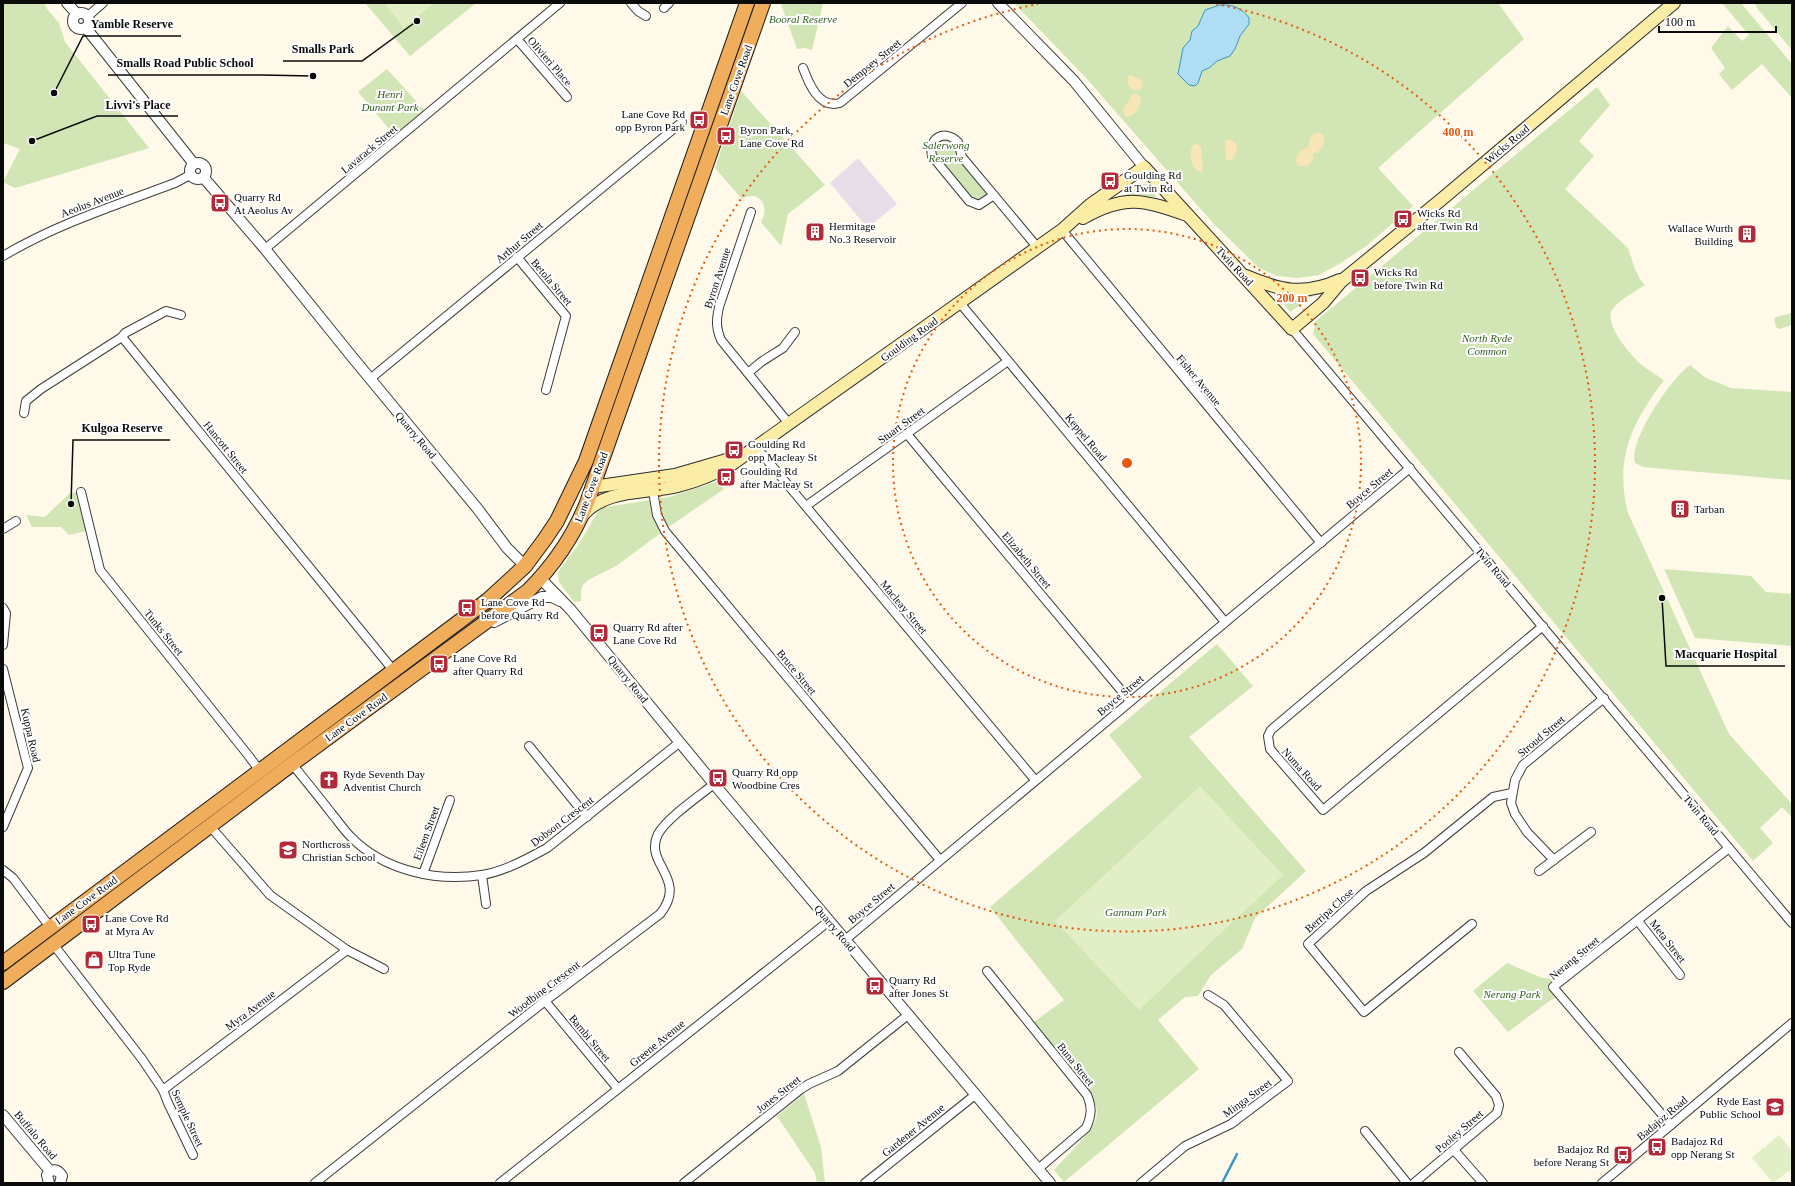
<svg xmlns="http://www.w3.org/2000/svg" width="1795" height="1186" viewBox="0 0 1795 1186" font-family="Georgia,serif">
<rect width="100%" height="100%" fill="#fef9e8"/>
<polygon fill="#e7dee9" points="858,158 897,204 870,226 867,223 865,225 830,183"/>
<g fill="#d1e6b4">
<polygon points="3,3 44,3 47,9 59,23 65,42 149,148 15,188 3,182 20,149 3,143"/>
<polygon points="365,3 476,3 410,56"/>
<polygon points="783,3 823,3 812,50 805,48 797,49 781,4"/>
<polygon points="1014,3 1498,3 1524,39 1378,168 1413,206 1365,247 1339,264 1319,275 1298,278 1277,276 1259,268 1212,222 1087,79"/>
<polygon points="1722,3 1741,3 1792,64 1792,98 1762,64 1732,90 1719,74 1725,68 1711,48 1728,26 1742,41 1749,35"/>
<polygon points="1755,3 1792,3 1792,50 1757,8"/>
<polygon points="387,69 426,112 395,136 358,92"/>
<path d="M1597,87L1610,105L1579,141L1594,156L1565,189L1628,248L1635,269L1640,279L1645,285C1636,291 1615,302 1611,312C1606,327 1632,357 1643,366C1649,371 1657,375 1664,380C1632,423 1614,458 1628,513L1729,734L1792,804V817L1782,807L1760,828L1773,843L1753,861L1313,334L1316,321Z"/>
<path d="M741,91L825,185L788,214L781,246L761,222C770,207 760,189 742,199L715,168Z"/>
<path d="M948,139L954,143L986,190V195C981,200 979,201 973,200L936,157L934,148L940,140Z"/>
<polygon points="1146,183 1157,197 1123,196"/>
<polygon points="1277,295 1302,296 1314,295 1290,312"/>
<polygon points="1792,313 1792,325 1779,329 1776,327 1774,319 1776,317"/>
<path d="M1690,365L1706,378L1731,388L1792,392V480L1643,467L1635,463C1628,441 1672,377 1690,365Z"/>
<polygon points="719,481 724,489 670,526 616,566 588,580 583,585 581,590 581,601 574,602 559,582 558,572 579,544 600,508 669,497"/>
<polygon points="81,492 91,530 69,535 61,527 32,527 26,515 45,517 70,493"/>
<polygon points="1664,569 1751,576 1766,592 1792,594 1792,646 1695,638"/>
<path d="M1217,644L1253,686L1189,737L1306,871L1255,918L1242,949L1211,975L1198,996L1185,997L1158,1020L1199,1069L1064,1182L1054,1170C1065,1157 1096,1130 1097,1114C1097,1107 1094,1099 1091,1093L1034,1022L1064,1000L990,907L1142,777L1109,735Z"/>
<polygon points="1507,963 1542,978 1563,980 1554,987 1560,995 1548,1002 1508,1032 1473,991"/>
<polygon points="804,1094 821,1147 825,1183 817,1183 815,1173 777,1116"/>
</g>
<g fill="#f8e6b7">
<polygon points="1130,75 1140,79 1143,85 1141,89 1134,91 1128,85 1127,78"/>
<path d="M1136,94L1141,97C1141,106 1135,117 1125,117L1123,110L1132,95Z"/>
<path d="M1318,133L1322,134L1325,138L1323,146L1317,153H1313V160L1307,166H1298C1293,158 1299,149 1308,148L1311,136Z"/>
<path d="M1228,140H1232L1237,145C1237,151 1236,157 1230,161L1226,159L1225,141Z"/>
<path d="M1194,144L1199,145L1201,147L1203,169L1201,172C1190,169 1188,152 1194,144Z"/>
</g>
<g fill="#e2eec6">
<polygon points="384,3 434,3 404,28"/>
<polygon points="1200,786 1283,875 1139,1010 1055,921"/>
<polygon points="1779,1135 1792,1151 1792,1169 1788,1172 1786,1171 1786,1173 1773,1183 1752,1158 1764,1147 1766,1149 1766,1146"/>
</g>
<path fill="#afddf3" stroke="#3996c7" d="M1220,5C1232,4 1242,8 1249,18V24L1240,36L1235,49L1230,56L1217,61L1209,68L1202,71L1198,83L1195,86L1189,85L1178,74L1183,48L1190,40L1192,31L1198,26L1205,10Z"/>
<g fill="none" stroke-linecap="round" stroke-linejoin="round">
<polyline stroke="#3996c7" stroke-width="2.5" points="1222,1183 1237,1154"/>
<g stroke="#3d3d3d" stroke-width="10">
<g id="minor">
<polyline points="631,3 638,11 646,16"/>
<polyline points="664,8 669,3"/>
<polyline points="88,16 103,3"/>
<polyline points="517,39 567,97"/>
<path d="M803,68C809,84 819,109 840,103L962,3"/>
<path d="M994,195L979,205L969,201L932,156C928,137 945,129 958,142L962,157L1038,248"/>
<path d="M751,212L719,307C716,320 716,328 721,340L790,425"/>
<polyline points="1062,230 1321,543"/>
<polyline points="265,249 560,3"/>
<path d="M3,256C57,224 116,205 175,183L190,175"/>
<polyline points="517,257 566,316 546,390"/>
<polyline points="960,303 1225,622"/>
<polyline points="1292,329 1792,923"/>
<polyline points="122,337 393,670"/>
<polyline points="748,373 761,362 783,348 795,332"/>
<polyline points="370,379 682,122"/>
<polyline points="24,413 26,401 41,389 122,337 125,333 166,311 181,315"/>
<polyline points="907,434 1130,701"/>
<polyline points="757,448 1035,780"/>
<polyline points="653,491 657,515 665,531 940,860"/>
<polyline points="81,492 100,570 248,755 260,771"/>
<polyline points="806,506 1008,361"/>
<polyline points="3,529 16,521"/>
<polyline points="1481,553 1271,730 1268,736 1270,749 1323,810 1543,626"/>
<polyline points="3,608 6,613 3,645"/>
<polyline points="3,669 28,768 3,827"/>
<polyline points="529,746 587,817"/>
<path d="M292,764C305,780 319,797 332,814C338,821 344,830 351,837C384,871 437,882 482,875C505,871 527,859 547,848L680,742"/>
<polyline points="209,825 270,895 347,950 384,969"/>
<polyline points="1554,860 1527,832 1515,814 1511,803 1515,780 1523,765 1604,698"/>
<polyline points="3,870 13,878 50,927"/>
<polyline points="1539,871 1591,832"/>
<polyline points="423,874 450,800"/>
<polyline points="482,875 486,904"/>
<polyline points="1638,921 1680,975"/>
<polyline points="1472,924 1364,1012 1308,944 1366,891 1424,853 1493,797 1512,793"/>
<polyline points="845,940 1410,468"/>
<polyline points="53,944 142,1059 163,1090 168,1103 193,1155"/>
<path d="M987,971L1087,1095C1092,1107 1092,1115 1086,1128L1038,1169"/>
<polyline points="545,1001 618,1089"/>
<polyline points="163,1090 347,950"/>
<polyline points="1671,1125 1553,987 1729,848"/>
<polyline points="1365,1131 1407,1183"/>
<polyline points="1454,1150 1483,1183"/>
<path d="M315,1183L545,1001L660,914C689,878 643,864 658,834C667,818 699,796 714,784"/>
<polyline points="500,1183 829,921"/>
<polyline points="684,1183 801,1089 809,1084 838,1071 908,1015"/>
<polyline points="865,1183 975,1095"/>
<polyline points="1141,1183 1185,1146 1231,1124 1288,1081 1224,1005 1208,995"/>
<polyline points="1414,1183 1497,1113 1499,1105 1496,1096 1459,1052"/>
<polyline points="1602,1183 1792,1023"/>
</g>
</g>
<g stroke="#3d3d3d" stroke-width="12">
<g id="tertiary">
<polyline points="67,3 77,14"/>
<polyline points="998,3 1074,81 1144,167"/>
<circle cx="81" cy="21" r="8"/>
<polyline points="86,28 194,164"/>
<circle cx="198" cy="171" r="8"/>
<polyline points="204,178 265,249 353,358 477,508 507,548 525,566"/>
<polyline points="540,578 571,610 714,784 1050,1183"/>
<polyline points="494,622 542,597 552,597 560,601"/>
<polyline points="3,1115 50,1171"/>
<path d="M49,1183L47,1175C51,1168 58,1169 62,1176L60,1183"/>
</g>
</g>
<g stroke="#2c2c2c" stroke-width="14">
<g id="secondary">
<path d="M1083,218C1125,194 1144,200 1187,215"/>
<path d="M1246,276C1281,291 1304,296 1340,280"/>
<polyline points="1333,288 1442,199 1674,3"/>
<polyline points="593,487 675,475 730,459"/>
<path d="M582,516C605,488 645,494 678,486C697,481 715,474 732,464L1062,230L1090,205L1144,167L1292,329L1323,303L1339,284"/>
</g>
</g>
<g stroke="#1b1b1b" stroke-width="16">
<g id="trunk">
<polyline points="3,963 488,600 525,566 545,539 557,521 586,461 747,3"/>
<path d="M3,982L292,764L528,591C554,565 575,534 588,500L763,3"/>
</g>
</g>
<use href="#minor" stroke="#fff" stroke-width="8"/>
<use href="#tertiary" stroke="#fff" stroke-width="10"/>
<use href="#secondary" stroke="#fceda6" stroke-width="12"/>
<use href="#trunk" stroke="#f0ae5c" stroke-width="14"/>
</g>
<g fill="none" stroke="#e8590c" stroke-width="2" stroke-dasharray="2 4">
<circle cx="1127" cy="463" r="234"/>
<path d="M1216 4A468 468 0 1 1 1038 4"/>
</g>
<defs>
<g id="bus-square" transform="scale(1)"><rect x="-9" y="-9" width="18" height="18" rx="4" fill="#b32937" stroke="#fff"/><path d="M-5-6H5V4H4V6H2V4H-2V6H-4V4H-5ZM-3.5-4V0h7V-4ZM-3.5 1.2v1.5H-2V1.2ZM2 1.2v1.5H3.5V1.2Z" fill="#fff"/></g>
<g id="building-square" transform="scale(1)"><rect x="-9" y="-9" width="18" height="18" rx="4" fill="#b32937" stroke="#fff"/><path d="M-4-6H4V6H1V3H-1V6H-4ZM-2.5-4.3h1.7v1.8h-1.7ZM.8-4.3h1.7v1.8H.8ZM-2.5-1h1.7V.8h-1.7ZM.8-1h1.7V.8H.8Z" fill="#fff"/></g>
<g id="church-square" transform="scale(1)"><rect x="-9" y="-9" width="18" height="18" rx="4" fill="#b32937" stroke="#fff"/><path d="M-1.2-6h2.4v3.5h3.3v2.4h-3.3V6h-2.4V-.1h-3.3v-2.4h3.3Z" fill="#fff"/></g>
<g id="school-square" transform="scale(1)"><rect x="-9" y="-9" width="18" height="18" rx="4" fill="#b32937" stroke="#fff"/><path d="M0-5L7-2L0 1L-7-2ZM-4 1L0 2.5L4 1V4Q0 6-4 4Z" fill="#fff"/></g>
<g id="shop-square" transform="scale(1)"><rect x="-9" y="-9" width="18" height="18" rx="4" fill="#b32937" stroke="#fff"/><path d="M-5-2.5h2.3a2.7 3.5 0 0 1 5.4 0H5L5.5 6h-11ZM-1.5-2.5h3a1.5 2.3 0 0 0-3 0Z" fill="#fff"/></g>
</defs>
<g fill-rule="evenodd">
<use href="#bus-square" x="699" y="120"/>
<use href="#bus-square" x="726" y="136"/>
<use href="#bus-square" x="1110" y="181"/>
<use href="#bus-square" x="220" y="203"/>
<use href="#bus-square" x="1403" y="219"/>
<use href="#building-square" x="815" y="232"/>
<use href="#building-square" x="1747" y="234"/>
<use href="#bus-square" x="1360" y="278"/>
<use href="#bus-square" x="734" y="450"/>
<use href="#bus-square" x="726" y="477"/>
<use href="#building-square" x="1680" y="509"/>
<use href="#bus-square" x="467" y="608"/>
<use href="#bus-square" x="599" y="633"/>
<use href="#bus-square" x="439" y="664"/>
<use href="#bus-square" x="718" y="778"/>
<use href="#church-square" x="329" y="780"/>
<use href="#school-square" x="288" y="850"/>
<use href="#bus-square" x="91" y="924"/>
<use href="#shop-square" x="94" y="960"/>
<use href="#bus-square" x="875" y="986"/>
<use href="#school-square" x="1775" y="1107"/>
<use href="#bus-square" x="1657" y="1147"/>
<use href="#bus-square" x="1623" y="1155"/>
</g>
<g text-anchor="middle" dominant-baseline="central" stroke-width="4" stroke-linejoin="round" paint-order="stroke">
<g font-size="11" font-style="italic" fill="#2f5e1e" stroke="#fff">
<text x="803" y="19">Booral Reserve</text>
<text x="390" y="94">Henri<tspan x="390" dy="13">Dunant Park</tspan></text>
<text x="946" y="145">Salerwong<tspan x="946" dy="13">Reserve</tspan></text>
<text x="1487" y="338">North Ryde<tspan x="1487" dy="13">Common</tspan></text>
<text x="1136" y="912">Gannam Park</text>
<text x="1512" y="994">Nerang Park</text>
</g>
<g font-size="11" fill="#0a0a0a" stroke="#fff">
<text transform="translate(550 61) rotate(49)">Olivieri Place</text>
<text transform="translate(872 63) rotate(-39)">Dempsey Street</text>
<text transform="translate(736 80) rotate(-70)">Lane Cove Road</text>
<text transform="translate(1507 144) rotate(-40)">Wicks Road</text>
<text transform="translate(369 149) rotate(-40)">Lavarack Street</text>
<text transform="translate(92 202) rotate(-21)">Aeolus Avenue</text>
<text transform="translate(519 242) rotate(-40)">Arthur Street</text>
<text transform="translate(1235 266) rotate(47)">Twin Road</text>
<text transform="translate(717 278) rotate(-72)">Byron Avenue</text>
<text transform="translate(552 282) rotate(50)">Betola Street</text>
<text transform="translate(909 339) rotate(-36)">Goulding Road</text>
<text transform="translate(1199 380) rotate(50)">Fisher Avenue</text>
<text transform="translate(901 425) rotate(-36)">Stuart Street</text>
<text transform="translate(416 435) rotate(50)">Quarry Road</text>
<text transform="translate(1086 437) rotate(50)">Keppel Road</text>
<text transform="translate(226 447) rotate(51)">Hancott Street</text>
<text transform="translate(591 487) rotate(-69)">Lane Cove Road</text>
<text transform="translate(1369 488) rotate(-40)">Boyce Street</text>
<text transform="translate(1027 560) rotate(50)">Elizabeth Street</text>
<text transform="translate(1493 567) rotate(50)">Twin Road</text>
<text transform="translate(904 607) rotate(50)">Macleay Street</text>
<text transform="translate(164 632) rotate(51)">Tunks Street</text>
<text transform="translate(797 672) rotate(50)">Bruce Street</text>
<text transform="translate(628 679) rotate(51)">Quarry Road</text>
<text transform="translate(1120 695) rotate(-40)">Boyce Street</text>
<text transform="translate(356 717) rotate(-36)">Lane Cove Road</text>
<text transform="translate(31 735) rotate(77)">Kuppa Road</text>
<text transform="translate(1541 736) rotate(-40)">Stroud Street</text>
<text transform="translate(1302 769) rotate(48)">Numa Road</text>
<text transform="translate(1701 815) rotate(50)">Twin Road</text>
<text transform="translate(562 821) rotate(-37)">Dobson Crescent</text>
<text transform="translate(426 833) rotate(-70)">Eileen Street</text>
<text transform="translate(86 900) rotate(-36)">Lane Cove Road</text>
<text transform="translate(871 903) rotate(-40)">Boyce Street</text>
<text transform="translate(1329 910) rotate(-42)">Berripa Close</text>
<text transform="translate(835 928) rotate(50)">Quarry Road</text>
<text transform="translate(1668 941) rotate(52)">Meta Street</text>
<text transform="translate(1574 958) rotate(-40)">Nerang Street</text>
<text transform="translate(544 989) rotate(-37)">Woodbine Crescent</text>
<text transform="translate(250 1010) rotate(-37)">Myra Avenue</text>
<text transform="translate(590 1038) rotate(50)">Bambi Street</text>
<text transform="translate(657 1043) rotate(-39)">Greene Avenue</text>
<text transform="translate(1076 1064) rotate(51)">Buna Street</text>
<text transform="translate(778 1094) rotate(-38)">Jones Street</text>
<text transform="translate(1247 1098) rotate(-36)">Minga Street</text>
<text transform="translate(188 1118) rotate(65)">Semple Street</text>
<text transform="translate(1662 1118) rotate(-40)">Badajoz Road</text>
<text transform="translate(913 1130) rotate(-39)">Gardener Avenue</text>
<text transform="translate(1459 1131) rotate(-41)">Pooley Street</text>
<text transform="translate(36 1135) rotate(50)">Buffalo Road</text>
</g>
<g font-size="11" fill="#0a0a0a" stroke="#fff" text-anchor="start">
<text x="685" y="114" text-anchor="end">Lane Cove Rd<tspan x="685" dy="13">opp Byron Park</tspan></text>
<text x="740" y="130">Byron Park,<tspan x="740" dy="13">Lane Cove Rd</tspan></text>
<text x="1124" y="175">Goulding Rd<tspan x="1124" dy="13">at Twin Rd</tspan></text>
<text x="234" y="197">Quarry Rd<tspan x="234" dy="13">At Aeolus Av</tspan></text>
<text x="1417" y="213">Wicks Rd<tspan x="1417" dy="13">after Twin Rd</tspan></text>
<text x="829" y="226">Hermitage<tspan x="829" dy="13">No.3 Reservoir</tspan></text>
<text x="1733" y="228" text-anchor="end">Wallace Wurth<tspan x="1733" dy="13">Building</tspan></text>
<text x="1374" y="272">Wicks Rd<tspan x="1374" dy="13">before Twin Rd</tspan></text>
<text x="748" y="444">Goulding Rd<tspan x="748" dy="13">opp Macleay St</tspan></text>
<text x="740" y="471">Goulding Rd<tspan x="740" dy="13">after Macleay St</tspan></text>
<text x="1694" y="509">Tarban</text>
<text x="481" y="602">Lane Cove Rd<tspan x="481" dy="13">before Quarry Rd</tspan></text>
<text x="613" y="627">Quarry Rd after<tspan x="613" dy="13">Lane Cove Rd</tspan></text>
<text x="453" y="658">Lane Cove Rd<tspan x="453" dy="13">after Quarry Rd</tspan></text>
<text x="732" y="772">Quarry Rd opp<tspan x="732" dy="13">Woodbine Cres</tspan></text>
<text x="343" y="774">Ryde Seventh Day<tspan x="343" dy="13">Adventist Church</tspan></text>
<text x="302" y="844">Northcross<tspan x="302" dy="13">Christian School</tspan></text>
<text x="105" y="918">Lane Cove Rd<tspan x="105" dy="13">at Myra Av</tspan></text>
<text x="108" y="954">Ultra Tune<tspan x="108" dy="13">Top Ryde</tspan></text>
<text x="889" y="980">Quarry Rd<tspan x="889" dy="13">after Jones St</tspan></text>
<text x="1761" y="1101" text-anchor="end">Ryde East<tspan x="1761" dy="13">Public School</tspan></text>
<text x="1671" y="1141">Badajoz Rd<tspan x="1671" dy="13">opp Nerang St</tspan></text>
<text x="1609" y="1149" text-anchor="end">Badajoz Rd<tspan x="1609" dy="13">before Nerang St</tspan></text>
</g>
</g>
<circle cx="1127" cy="463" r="6" fill="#e8590c" stroke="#fff" stroke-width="2"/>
<g font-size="12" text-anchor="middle" font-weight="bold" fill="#e8590c" stroke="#fff" stroke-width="4" stroke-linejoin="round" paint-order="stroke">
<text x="1458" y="136">400 m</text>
<text x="1292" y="302">200 m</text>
</g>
<path fill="none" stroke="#0a0a0a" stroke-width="1.5" d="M54 93L83 36H181M417 21L362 61H283M313 76L261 75H108M32 141L97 116H178M71 504L73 440H170M1662 598L1666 666H1785"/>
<g fill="#0a0a0a" stroke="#fff" stroke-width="1.5">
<circle cx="54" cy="93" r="4"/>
<circle cx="417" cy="21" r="4"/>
<circle cx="313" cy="76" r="4"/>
<circle cx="32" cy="141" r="4"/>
<circle cx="71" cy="504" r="4"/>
<circle cx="1662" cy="598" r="4"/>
</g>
<g font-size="12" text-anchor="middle" font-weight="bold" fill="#0a0a0a" stroke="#fff" stroke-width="4" stroke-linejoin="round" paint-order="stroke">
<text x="132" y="28">Yamble Reserve</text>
<text x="323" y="53">Smalls Park</text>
<text x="185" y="67">Smalls Road Public School</text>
<text x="138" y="109">Livvi's Place</text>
<text x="122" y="432">Kulgoa Reserve</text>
<text x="1726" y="658">Macquarie Hospital</text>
</g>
<rect width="1795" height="1186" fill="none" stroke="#0a0a0a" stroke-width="8"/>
<path d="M1659 26v6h117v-6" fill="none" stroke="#0a0a0a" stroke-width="2"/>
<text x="1665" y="26" font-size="12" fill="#0a0a0a" stroke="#ffffff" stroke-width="3" paint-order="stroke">100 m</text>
</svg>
